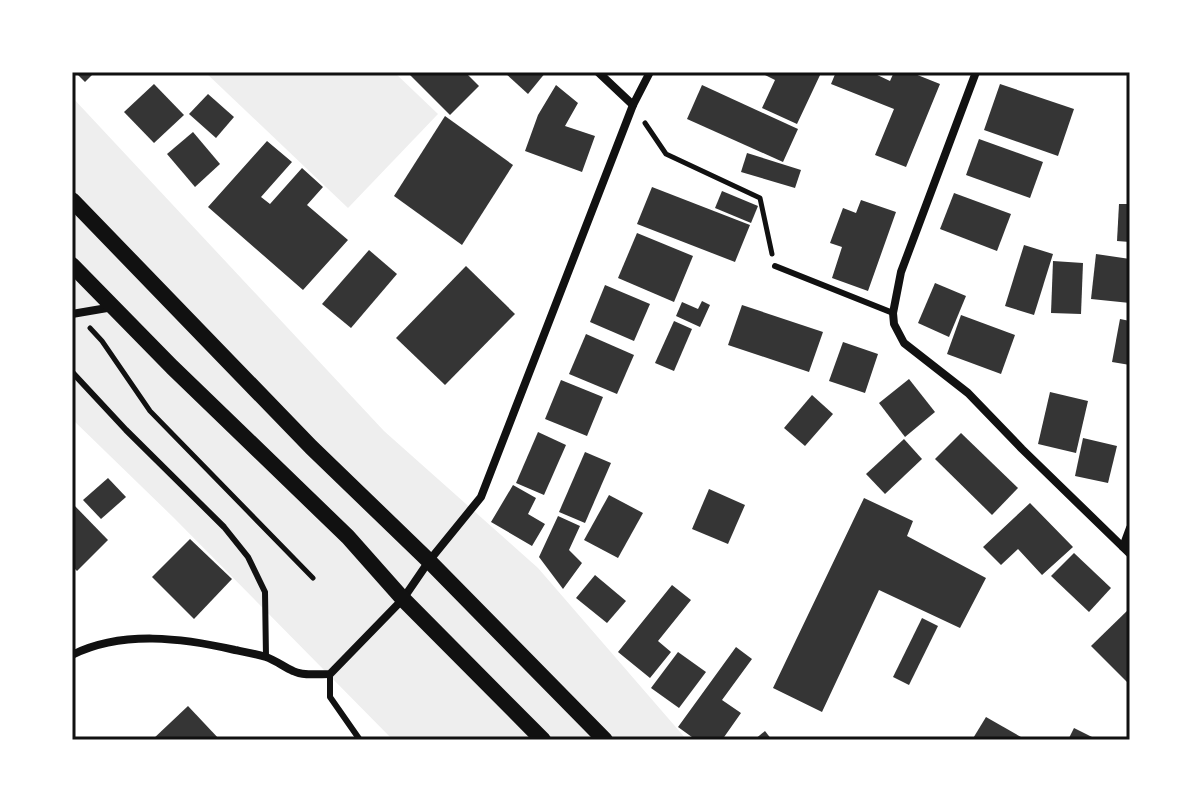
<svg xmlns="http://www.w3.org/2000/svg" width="1202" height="812" viewBox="0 0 1202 812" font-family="Arial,sans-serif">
<rect width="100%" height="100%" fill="#fff"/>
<g fill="#eee">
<polygon points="205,72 394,72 438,114 348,208"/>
<polygon points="72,97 384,431 538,568 687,740 393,740 174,518 72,419"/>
</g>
<g fill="#353535">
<polygon points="75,72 95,72 85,82"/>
<polygon points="407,72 465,72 479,86 450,115"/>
<polygon points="504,72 546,72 528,94"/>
<polygon points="759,72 821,73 797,124 762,108 775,80"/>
<polygon points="836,72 871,72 890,81 894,72 910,72 940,84 906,167 875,155 894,109 831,84"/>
<polygon points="154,84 184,115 154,143 124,112"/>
<polygon points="1000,84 1074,109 1058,156 984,130"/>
<polygon points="556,85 578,103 565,126 595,136 582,172 525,151 538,115"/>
<polygon points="702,85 798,129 783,162 687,119"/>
<polygon points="208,94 234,117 216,138 189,114"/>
<polygon points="445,116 513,165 462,245 394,196"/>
<polygon points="193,132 220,164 195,187 167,154"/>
<polygon points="979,139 1043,162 1030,198 966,175"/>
<polygon points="267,141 292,162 261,197 270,204 302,168 323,187 307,205 348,240 303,290 208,207"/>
<polygon points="747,153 801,170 795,188 741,172"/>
<polygon points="652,187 750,225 735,262 637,224"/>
<polygon points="722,191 758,206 751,223 715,208"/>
<polygon points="954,193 1011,214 997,251 940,229"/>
<polygon points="861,200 896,212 868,291 832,278 842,247 830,243 843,208 856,213"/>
<polygon points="1119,204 1130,204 1130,242 1117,241"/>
<polygon points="637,233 693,256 674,302 618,278"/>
<polygon points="1024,245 1053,254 1034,315 1005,306"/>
<polygon points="369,250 397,274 351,328 322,304"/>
<polygon points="1096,254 1130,259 1130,303 1091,299"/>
<polygon points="1053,261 1083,263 1081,314 1051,313"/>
<polygon points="466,266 515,314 445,385 396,338"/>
<polygon points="935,283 966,296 949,337 918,323"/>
<polygon points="605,285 650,304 634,341 590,322"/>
<polygon points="702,301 710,305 700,327 676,316 682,302 698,309"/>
<polygon points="742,305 823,332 809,372 728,345"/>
<polygon points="961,315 1015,335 1001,374 947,354"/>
<polygon points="1120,319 1130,321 1130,365 1112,362"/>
<polygon points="674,321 692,329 674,371 655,363"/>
<polygon points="586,334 634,355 617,394 569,374"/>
<polygon points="843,342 878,354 865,393 829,381"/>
<polygon points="909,379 935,412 905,437 879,403"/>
<polygon points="561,380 603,397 587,436 545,419"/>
<polygon points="1050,392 1088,401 1076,453 1038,444"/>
<polygon points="812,395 833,414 805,446 784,428"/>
<polygon points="538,432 566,445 544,495 516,483"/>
<polygon points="961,433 1018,488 992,515 935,459"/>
<polygon points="1083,438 1117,446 1108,483 1075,476"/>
<polygon points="904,439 922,459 885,494 866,474"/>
<polygon points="585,452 611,463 585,523 559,512"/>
<polygon points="108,478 126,497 101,519 83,500"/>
<polygon points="513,485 536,498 528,514 545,524 532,546 491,522"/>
<polygon points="709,489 745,505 728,544 692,529"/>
<polygon points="609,495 643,513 618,558 584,540"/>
<polygon points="864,498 913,521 907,536 986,578 960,628 879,590 822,712 773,688"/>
<polygon points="72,503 108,540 77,571 72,566"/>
<polygon points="1030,503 1073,547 1042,575 1018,549 1001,565 983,547"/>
<polygon points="558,516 580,526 569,550 582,563 563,589 539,557"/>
<polygon points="190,539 232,579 194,619 152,577"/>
<polygon points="1074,553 1111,588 1089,612 1051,576"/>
<polygon points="595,575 626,601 607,623 576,598"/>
<polygon points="672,585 691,600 658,641 671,652 650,678 618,652"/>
<polygon points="1130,608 1130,685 1091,646"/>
<polygon points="922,618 938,626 909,685 893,677"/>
<polygon points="736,647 752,659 722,700 741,713 722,740 696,740 678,727"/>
<polygon points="678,652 706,672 679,708 651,688"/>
<polygon points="188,706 220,740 152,740"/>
<polygon points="986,717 1021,737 1019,740 972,740"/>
<polygon points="1074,728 1098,740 1068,740"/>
<polygon points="765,731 772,740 754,740"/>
</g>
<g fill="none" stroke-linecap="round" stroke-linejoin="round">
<g stroke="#111" stroke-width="5">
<polyline points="645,123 666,154 760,198 772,254"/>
<polyline points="90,328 102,341 150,411 313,578"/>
</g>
<g stroke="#111" stroke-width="6">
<polyline points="775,266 893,313"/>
<polyline points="72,372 126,430 224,527 248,557 265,592 266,657"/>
<polyline points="330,674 330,697 360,740"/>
</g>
<g stroke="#111" stroke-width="8">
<polyline points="598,72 633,105"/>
<polyline points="976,72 901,272 893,313 894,324 904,343 968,393 1022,449 1130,554"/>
<polyline points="72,314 113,307"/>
<polyline points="1123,547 1130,528"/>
<path d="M72,655C122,630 183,638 235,650C245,652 256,654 266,657C275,660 284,667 293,671C303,676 318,674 330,674L403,599L429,561L481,497L633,105L650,72"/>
</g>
<g stroke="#111" stroke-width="16">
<polyline points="72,200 311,447 429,561 605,740"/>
<polyline points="72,265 172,367 348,537 403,599 543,740"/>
</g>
</g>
<rect width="1202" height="812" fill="none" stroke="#ffffff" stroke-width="148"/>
<rect x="74" y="74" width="1054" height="664" fill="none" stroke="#111" stroke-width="3"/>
</svg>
